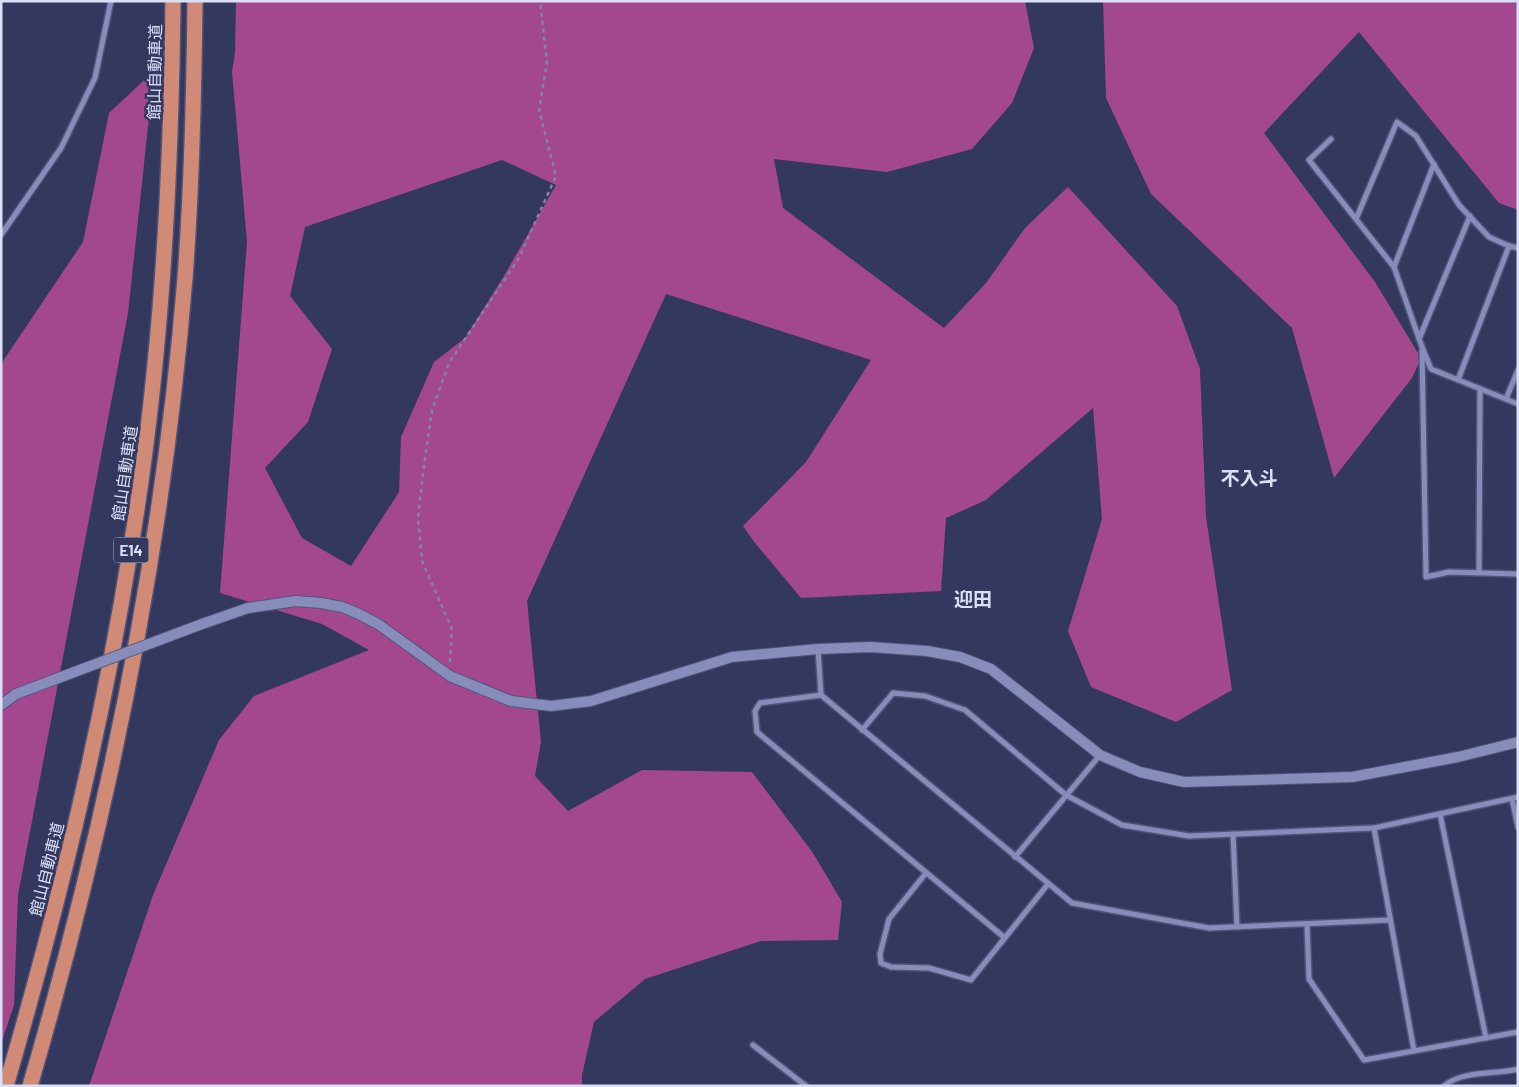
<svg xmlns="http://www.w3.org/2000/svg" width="1519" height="1087" viewBox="0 0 1519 1087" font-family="Barlow,'Noto Sans JP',sans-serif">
<rect width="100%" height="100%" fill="#33385f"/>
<g fill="#a3488e" fill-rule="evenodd">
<path d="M236,1H1025L1034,48L1012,103L972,149L887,172L774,159L783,208L944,328L986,283L1025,228L1068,187L1177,306L1200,369L1206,517L1232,690L1176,722L1091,687L1068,631L1102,519L1093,408L986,500L946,518L941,591L801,598L755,543L743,526L806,462L871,360L666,294L527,601L541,742L535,776L568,811L642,770L752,772L813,853L842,902L838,940L761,941L645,979L594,1022L582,1075V1086H89L153,895L219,740L254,696L369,650L322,624L220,593L247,242L232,72L235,52ZM502,160L556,185L504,276L465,338L434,362L401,437L399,492L351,566L302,538L265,468L308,422L332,349L290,296L305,227Z"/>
<polygon points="1103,1 1518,1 1518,210 1499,203 1359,32 1264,133 1375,282 1421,358 1412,378 1334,478 1292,328 1151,194 1106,98"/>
<polygon points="154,71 128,313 18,895 14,1005 1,1044 1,364 83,242 109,113"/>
</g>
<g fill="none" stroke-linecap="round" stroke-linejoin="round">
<g stroke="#515476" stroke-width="8">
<g id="street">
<polyline points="1331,139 1309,160 1394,267 1422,347 1431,369 1518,404"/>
<polyline points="1356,219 1397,122 1416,136 1459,205 1489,237 1509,246 1518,248"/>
<polyline points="1,235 61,148 95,78 111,1"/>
<polyline points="1394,267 1434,164"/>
<polyline points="1419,339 1470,216"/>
<polyline points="1422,350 1426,577 1449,572 1518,574"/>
<polyline points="1458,380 1509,246"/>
<polyline points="1506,399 1518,370"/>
<polyline points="1479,573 1480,389"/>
<polyline points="818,649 821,695"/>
<polyline points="862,730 893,693 925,696 965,710 1066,795 1122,825 1189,836 1374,828 1518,797"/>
<polyline points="1512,799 1518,827"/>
<polyline points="1440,814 1486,1038"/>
<polyline points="1374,828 1414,1051"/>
<polyline points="1233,834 1237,927"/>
<polyline points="1015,857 1100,755"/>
<polyline points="926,873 889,919 880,954 881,963 891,967 929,968 971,980 1048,884"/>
<polyline points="1307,924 1309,979 1364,1060 1518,1032"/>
<polyline points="1005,938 757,732 755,711 760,703 821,695 1072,903 1209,928 1390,920"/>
<polyline points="753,1045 806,1086"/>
<path d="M1444,1086C1463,1070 1495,1075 1518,1069"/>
</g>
</g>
<g stroke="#515476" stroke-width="12">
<g id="secondary">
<polyline points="202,624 248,608 296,601 321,603 342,607 357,613 378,624 450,676 511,701 551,706 591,701 732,657 818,649 870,647 927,651 960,657 991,669 1100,755 1140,772 1184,782 1352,777 1458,757 1518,742"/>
<polyline points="1,705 16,694"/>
</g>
</g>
<g stroke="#515476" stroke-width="18">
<g id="highway">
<path d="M6,1086C57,911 101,733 130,552C161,371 171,185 173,1"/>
<path d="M30,1086C107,822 163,552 185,278C192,186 194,93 195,1"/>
</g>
</g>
<polyline stroke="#8085a6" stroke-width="2.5" stroke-dasharray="4 4" stroke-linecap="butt" points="450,662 452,629 422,561 418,517 424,465 432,410 449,363 519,258 556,176 539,110 547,63 540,1"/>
<use href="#street" stroke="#868dba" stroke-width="5"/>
<use href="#secondary" stroke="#868dba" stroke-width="10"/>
<use href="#highway" stroke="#d08a76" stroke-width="15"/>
<g stroke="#515476" stroke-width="12" stroke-linecap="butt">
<polyline id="secondary-bridge" points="16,694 202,624"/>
</g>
<use href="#secondary-bridge" stroke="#868dba" stroke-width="10"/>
</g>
<g text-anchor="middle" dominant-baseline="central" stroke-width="5" stroke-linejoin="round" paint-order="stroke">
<rect fill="#33385f" stroke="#a9aecb" stroke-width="1" x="113.5" y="537.5" width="35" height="25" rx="4"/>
<g font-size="15" font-weight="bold" fill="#dbe0f9">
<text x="131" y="550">E14</text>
</g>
<g font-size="16" fill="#dbe0f9" stroke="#33385f">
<text transform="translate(154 72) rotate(-89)">館山自動車道</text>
<text transform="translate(124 473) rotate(-82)">館山自動車道</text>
<text transform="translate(46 869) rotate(-76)">館山自動車道</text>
</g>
<g font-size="19" font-weight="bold" fill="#dbe0f9" stroke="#33385f">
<text x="1249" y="477">不入斗</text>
<text x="973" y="598">迎田</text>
</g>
</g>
<rect width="1519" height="1087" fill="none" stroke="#dbe0f9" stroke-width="5"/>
</svg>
